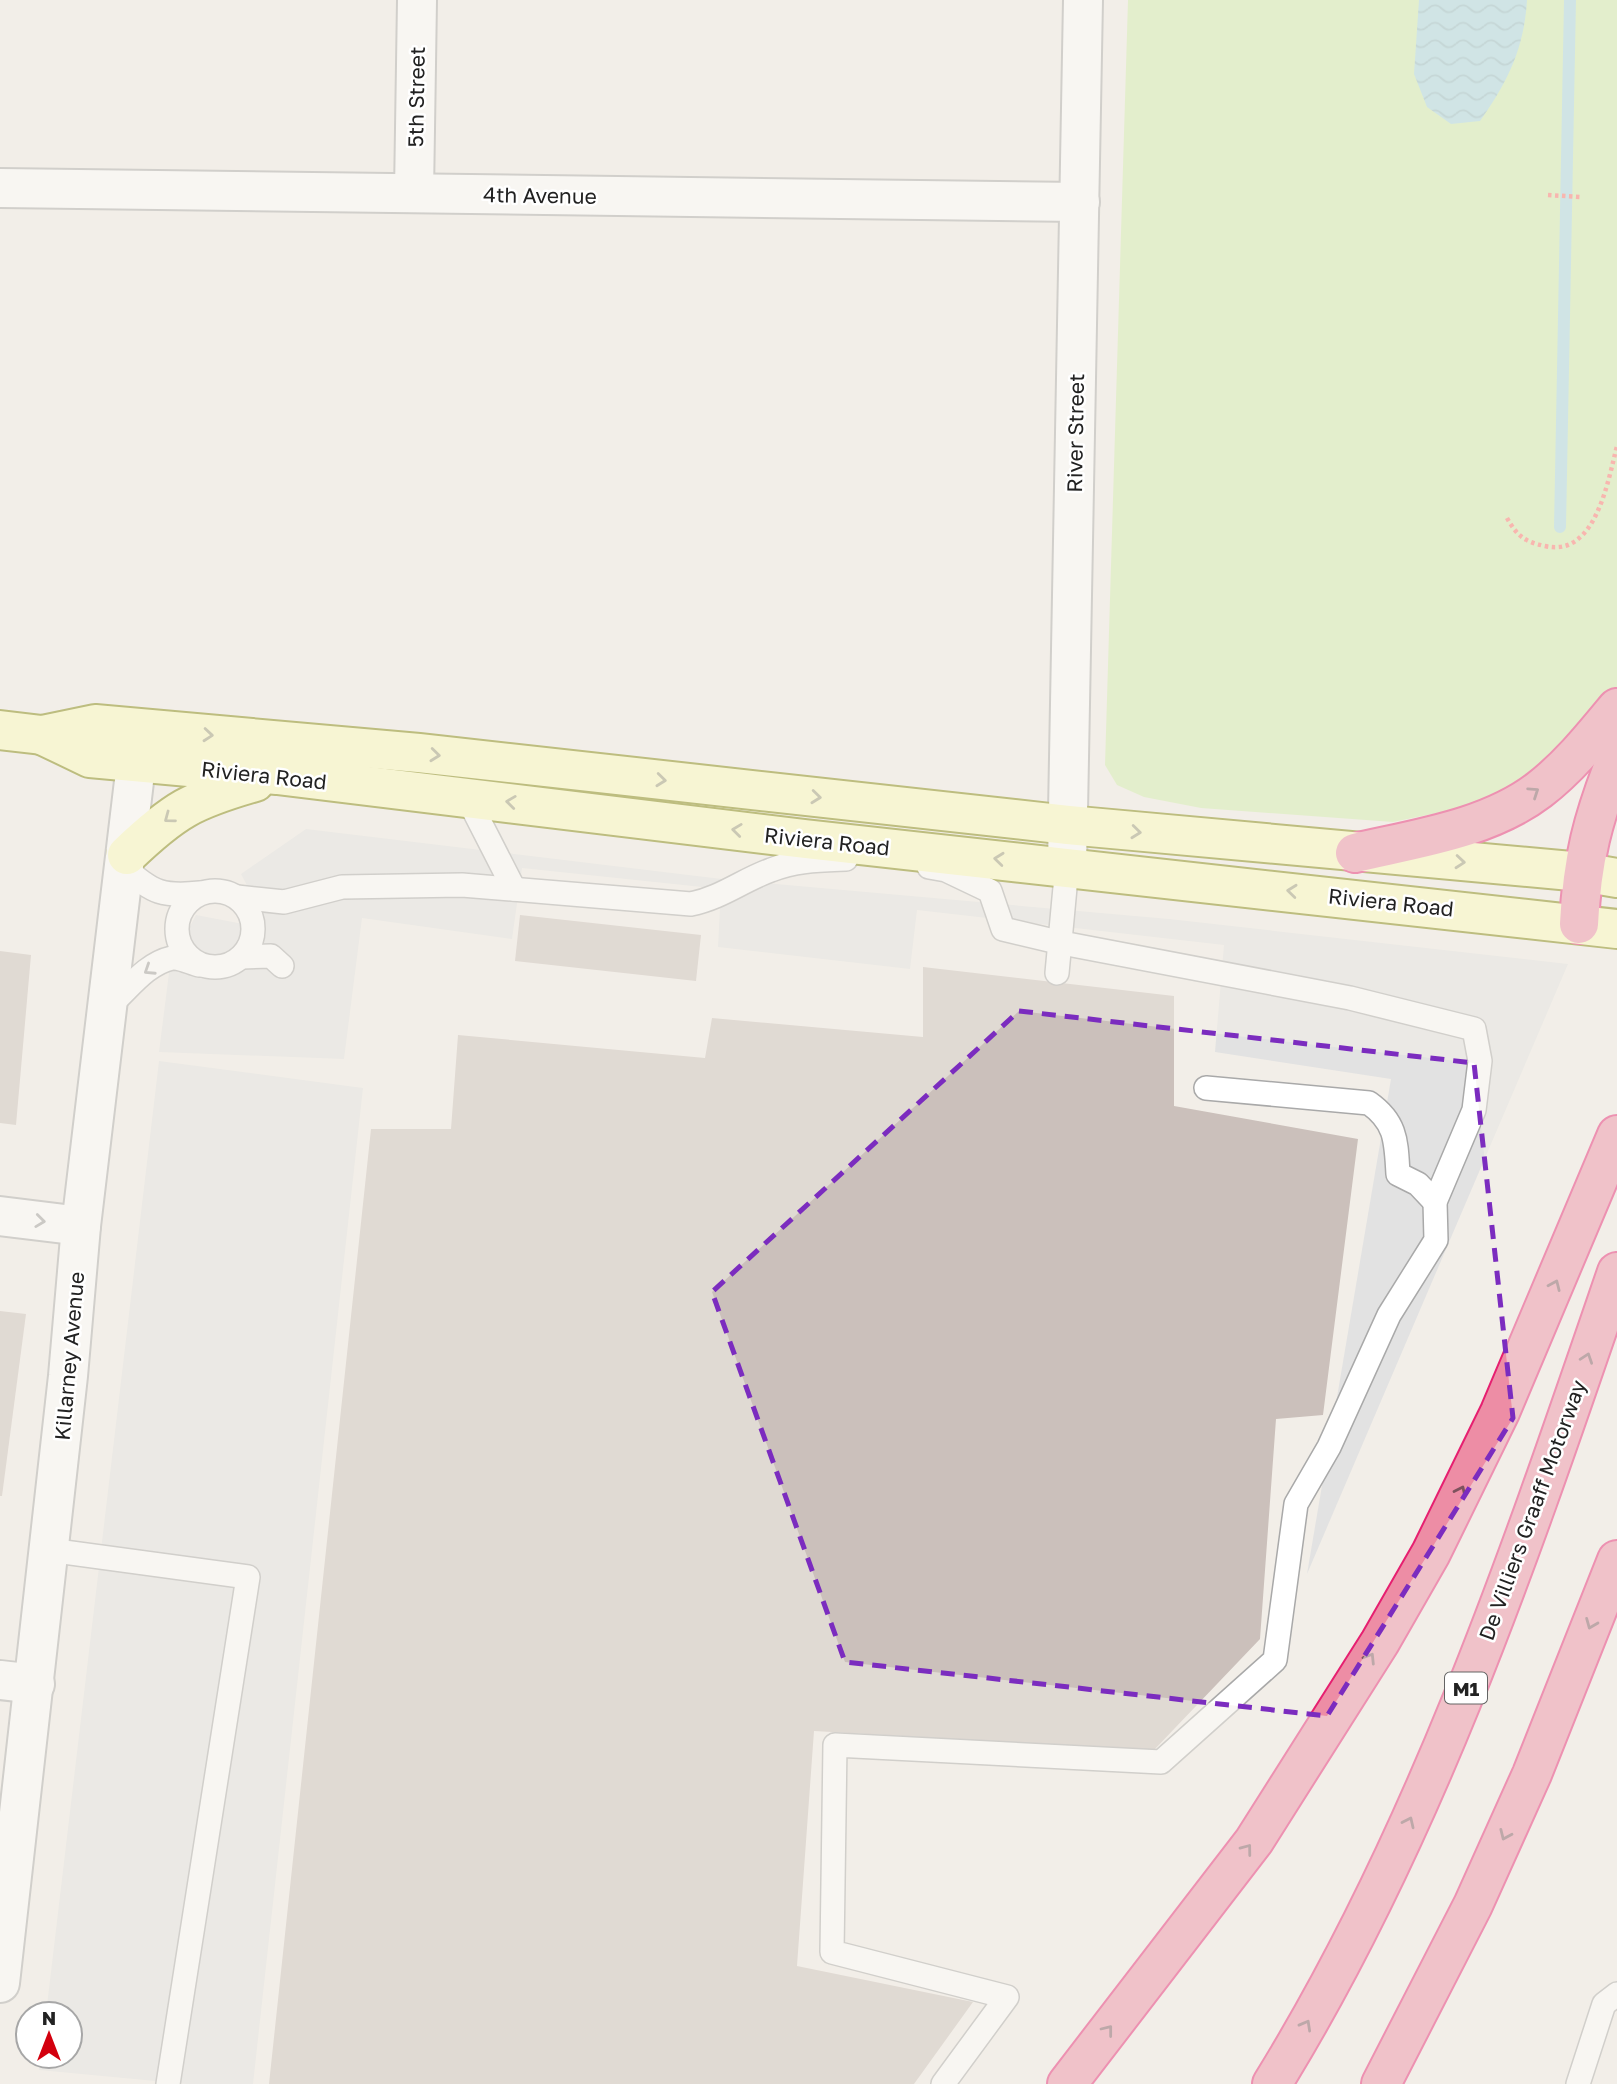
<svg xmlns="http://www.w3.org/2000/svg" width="1617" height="2084" viewBox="0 0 1617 2084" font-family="'Golos Text',sans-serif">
<defs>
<pattern id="water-waves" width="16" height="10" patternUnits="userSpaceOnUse" patternTransform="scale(1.75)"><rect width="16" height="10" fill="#a6d8e2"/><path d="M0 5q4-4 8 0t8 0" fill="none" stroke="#8fb9c2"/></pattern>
</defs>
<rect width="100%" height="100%" fill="#f2eee8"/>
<polygon fill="#d1eeac" points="1128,0 1617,0 1617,687 1563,748 1524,780 1481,804 1393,822 1201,808 1144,797 1117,785 1105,765"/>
<g fill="#e2e2e2">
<polygon points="306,829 730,880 1169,919 1568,964 1307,1574 1391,1079 1215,1052 1224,945 917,910 910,969 718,947 721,889 522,868 512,939 362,918 344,1059 159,1052 170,965 196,915 238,923 256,917 259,908 241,874"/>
<polygon points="159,1061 363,1088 253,2084 187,2084 39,2070 41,2056 70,2056 70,2014 46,2014"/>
</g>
<path fill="url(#water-waves)" d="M1419,0H1527C1524,49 1508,81 1480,121L1451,124L1427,107L1414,74Z"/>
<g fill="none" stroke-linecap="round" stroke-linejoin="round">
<polyline stroke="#a6d8e2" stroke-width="12" points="1560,527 1570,0"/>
</g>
<g fill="#cbc0bb">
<polygon points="520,915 701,935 696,981 515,961"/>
<polygon points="0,951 31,955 16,1125 0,1123"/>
<polygon points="923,967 1174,996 1174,1106 1358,1139 1323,1415 1276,1419 1260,1639 1154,1750 814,1731 797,1966 973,2002 914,2084 269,2084 371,1129 451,1129 458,1035 705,1058 712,1018 923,1037"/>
<polygon points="0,1311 26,1314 2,1496 0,1496"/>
</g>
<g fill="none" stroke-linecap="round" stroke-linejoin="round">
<g stroke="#a9a9a9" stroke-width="26">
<g id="service">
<polyline points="467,797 514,889"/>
<polyline points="929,867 946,870 990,891 1003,929 1062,943 1350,998 1474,1029 1480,1061 1474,1110 1435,1202 1436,1240 1389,1315 1329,1447 1296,1504 1275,1660 1161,1762 835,1745 832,1952 1007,1997 943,2084"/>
<path d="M125,868C152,893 164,897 200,893"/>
<circle cx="215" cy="929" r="38"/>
<path d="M237,897L284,902L342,887L462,885L691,904C721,898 743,880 771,870C796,860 821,860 846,859"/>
<polyline points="242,957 271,956 282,966"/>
<polyline points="1057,973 1067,866"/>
<path d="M109,1006C128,990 145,964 172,958C180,957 191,963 199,965"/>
<path d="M1206,1088L1369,1103C1397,1123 1396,1142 1398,1174L1418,1184L1435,1202"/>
<polyline points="49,1550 248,1577 168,2084"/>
<polyline points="1578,2084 1604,2004 1617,1994"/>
</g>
</g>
<g stroke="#a9a9a9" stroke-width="42">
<g id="minor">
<polyline points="0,188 1080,202"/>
<polyline points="414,193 417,0"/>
<polyline points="1067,866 1083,0"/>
<polyline points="0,1216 81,1226"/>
<polyline points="0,1680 35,1684"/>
<polyline points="0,1983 68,1376 81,1226 140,731"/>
</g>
</g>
<g stroke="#7c8100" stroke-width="42">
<g id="secondary">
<polyline points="0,730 42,735 95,724 419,753 1068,825 1582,872 1617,878"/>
<polyline points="42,735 90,758 277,775 805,839 1617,929"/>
<path d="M127,855C174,810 192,800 255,782"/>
</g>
</g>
<g stroke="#e61f70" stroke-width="42">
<g id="motorway">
<path d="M1355,853C1415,839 1488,829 1539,790C1569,767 1593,737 1617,708"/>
<path d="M1579,924C1582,859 1593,818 1617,757"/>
<polyline points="1067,2084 1254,1841 1380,1642 1431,1553 1500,1412 1617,1135"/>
<path d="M1272,2084C1427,1833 1522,1549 1617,1272"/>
<polyline points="1381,2084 1473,1905 1532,1774 1617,1560"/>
</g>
</g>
<g stroke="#ff726c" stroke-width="4.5" stroke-dasharray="3.5 3.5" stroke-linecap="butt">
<polyline points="1548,195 1581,197"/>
<path d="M1507,518C1517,536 1525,542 1545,546C1596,558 1608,480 1617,446"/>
</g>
<use href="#service" stroke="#fff" stroke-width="23"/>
<use href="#minor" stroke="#fff" stroke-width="38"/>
<use href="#secondary" stroke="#fdfcbb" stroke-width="38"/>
<use href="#motorway" stroke="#ed8da5" stroke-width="38"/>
</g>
<defs><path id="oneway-chevron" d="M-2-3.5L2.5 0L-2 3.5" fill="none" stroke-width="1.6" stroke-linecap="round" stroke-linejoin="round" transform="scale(1.75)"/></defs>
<g stroke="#9a9a76">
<use href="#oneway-chevron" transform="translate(208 735) rotate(5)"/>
<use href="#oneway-chevron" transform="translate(435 755) rotate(6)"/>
<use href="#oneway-chevron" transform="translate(661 780) rotate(6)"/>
<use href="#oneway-chevron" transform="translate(816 797) rotate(6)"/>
<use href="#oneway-chevron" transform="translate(511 802) rotate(-173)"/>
<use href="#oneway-chevron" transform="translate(169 818) rotate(143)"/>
<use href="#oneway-chevron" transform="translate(737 830) rotate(-173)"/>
<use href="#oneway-chevron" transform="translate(1136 832) rotate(6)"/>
<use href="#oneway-chevron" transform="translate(999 859) rotate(-174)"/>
<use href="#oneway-chevron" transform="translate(1460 862) rotate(5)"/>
<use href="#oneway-chevron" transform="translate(1292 891) rotate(-174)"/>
</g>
<g stroke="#7d525d">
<use href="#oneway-chevron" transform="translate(1534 792) rotate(-34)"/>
<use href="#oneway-chevron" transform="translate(1555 1285) rotate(-66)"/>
<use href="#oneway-chevron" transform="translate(1587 1358) rotate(-71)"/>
<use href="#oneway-chevron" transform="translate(1461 1491) rotate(-64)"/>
<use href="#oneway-chevron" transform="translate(1591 1624) rotate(112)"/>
<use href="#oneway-chevron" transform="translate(1370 1658) rotate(-58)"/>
<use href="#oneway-chevron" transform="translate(1409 1822) rotate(-65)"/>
<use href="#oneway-chevron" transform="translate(1505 1835) rotate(114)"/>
<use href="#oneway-chevron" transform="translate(1247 1849) rotate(-53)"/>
<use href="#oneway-chevron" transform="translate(1306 2025) rotate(-61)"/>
<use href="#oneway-chevron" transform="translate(1108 2030) rotate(-52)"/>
</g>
<g stroke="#9c9c9c">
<use href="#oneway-chevron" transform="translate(149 970) rotate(147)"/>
<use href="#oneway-chevron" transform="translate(40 1221) rotate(7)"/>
</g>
<path d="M0 0H1617V2084H0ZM1019,1011L1474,1063L1513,1418L1327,1716L845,1662L712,1292Z" fill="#f2eee8" fill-opacity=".55" fill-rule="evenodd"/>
<path fill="none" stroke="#7b2cbf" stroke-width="5" stroke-dasharray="14 9" stroke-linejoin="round" d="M1019,1011L1474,1063L1513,1418L1327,1716L845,1662L712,1292Z"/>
<g text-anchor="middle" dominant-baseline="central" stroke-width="5" stroke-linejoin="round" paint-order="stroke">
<rect fill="#fff" stroke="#646464" stroke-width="2" x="1445" y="1672.5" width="42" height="31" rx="5"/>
<g font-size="19" font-weight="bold" fill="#222">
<text x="1466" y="1688">M1</text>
</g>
<g font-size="21" fill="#222" stroke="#fff">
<text transform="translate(416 97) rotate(-89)">5th Street</text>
<text transform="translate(540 195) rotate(1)">4th Avenue</text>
<text transform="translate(1075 433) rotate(-89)">River Street</text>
<text transform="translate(264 775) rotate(6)">Riviera Road</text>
<text transform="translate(827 841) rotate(6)">Riviera Road</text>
<text transform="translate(1391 902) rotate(6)">Riviera Road</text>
<text transform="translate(69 1356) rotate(-85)">Killarney Avenue</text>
<text transform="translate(1532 1510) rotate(-70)">De Villiers Graaff Motorway</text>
</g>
</g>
<g transform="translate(49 2035)"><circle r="33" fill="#ffffff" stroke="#a7a7a7" stroke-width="2"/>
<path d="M0-5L12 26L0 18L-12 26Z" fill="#d3000e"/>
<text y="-10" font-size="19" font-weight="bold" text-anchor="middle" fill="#222222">N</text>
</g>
</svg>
